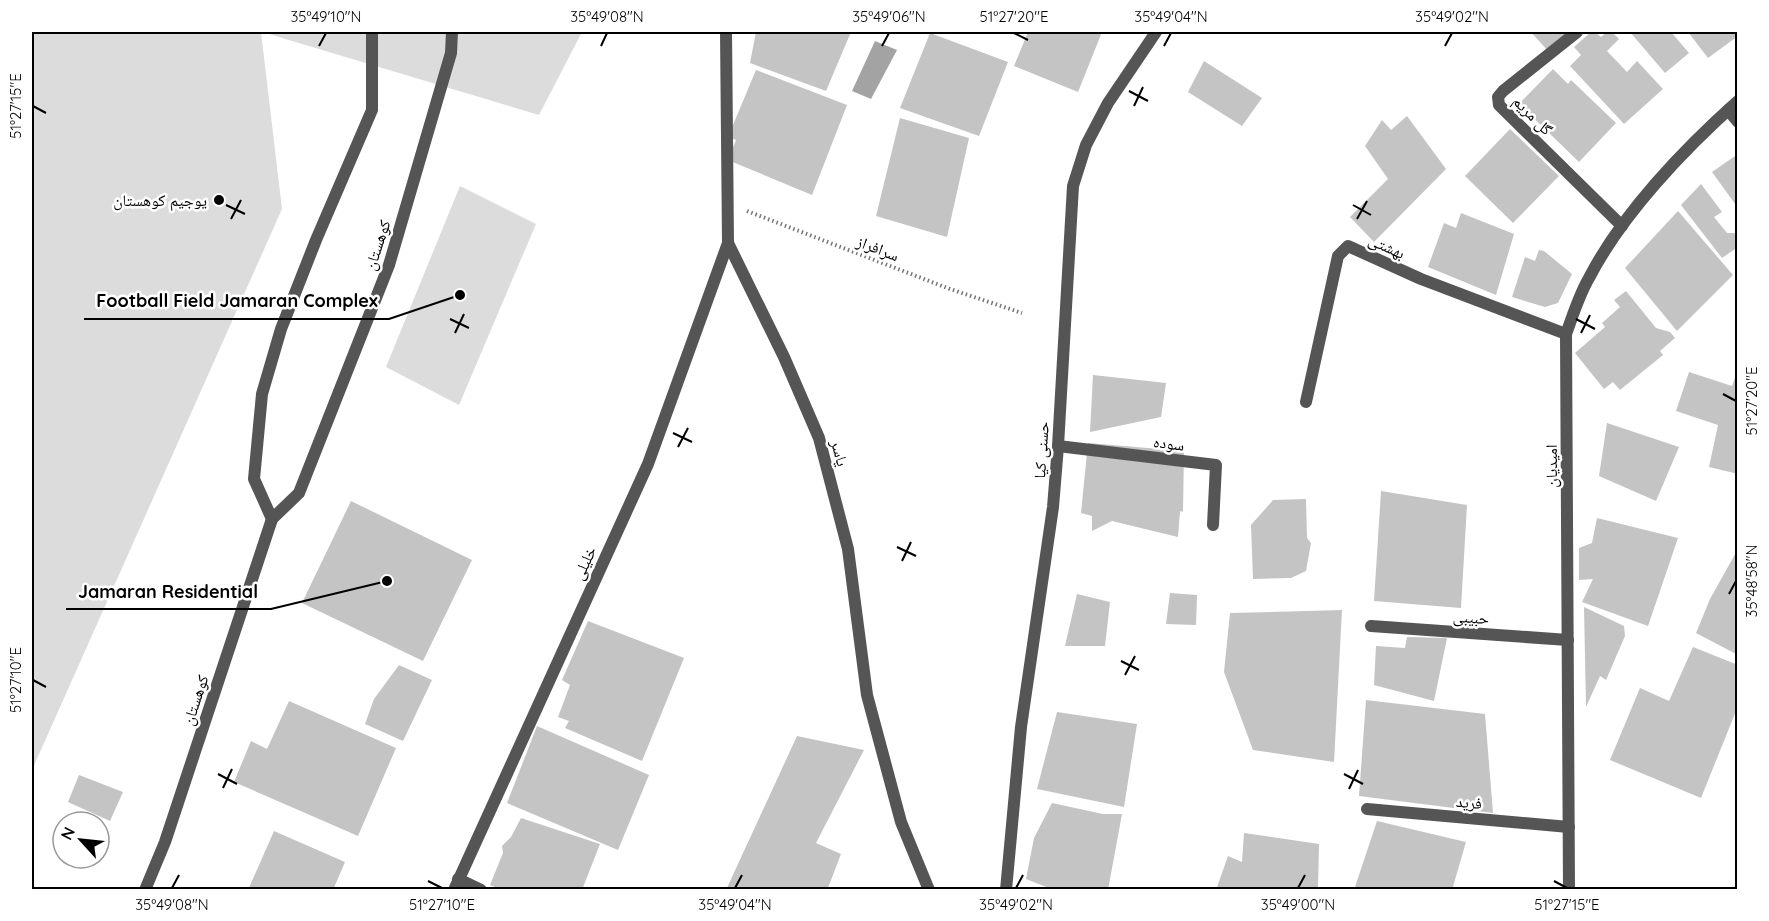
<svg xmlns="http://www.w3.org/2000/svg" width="1769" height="921" viewBox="0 0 1769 921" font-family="Quicksand,'Noto Naskh Arabic',sans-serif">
<rect width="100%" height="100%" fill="#fff"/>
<g fill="#dcdcdc">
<polygon points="32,32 261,32 282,209 32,770"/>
<polygon points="262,32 582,32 539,115"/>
<polygon points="460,186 536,224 459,405 386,367"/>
</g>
<polygon fill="#a3a3a3" points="875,41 897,50 871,99 852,91"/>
<g fill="#c4c4c4">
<polygon points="756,32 851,32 826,91 750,63"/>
<polygon points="1028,32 1102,32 1078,92 1014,66"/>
<polygon points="1531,32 1570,32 1548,51"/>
<polygon points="1591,32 1595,32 1601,37 1607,32 1612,32 1619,39 1607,51 1627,72 1637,61 1663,89 1624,124 1570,66 1581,55 1574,47"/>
<polygon points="1630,32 1671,32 1689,53 1665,73"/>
<polygon points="1688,32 1738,32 1738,36 1708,58"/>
<polygon points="930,33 1008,62 979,136 900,108"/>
<polygon points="1204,61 1262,98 1242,126 1188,92"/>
<polygon points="1553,69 1568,84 1571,80 1616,123 1579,162 1519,104"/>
<polygon points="756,70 847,105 812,195 728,160 736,140 728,137"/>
<polygon points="1407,116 1446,169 1374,242 1350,217 1388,179 1365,146 1382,120 1391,130"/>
<polygon points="900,118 969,138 947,237 876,216"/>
<polygon points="1510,129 1559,176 1513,223 1465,176"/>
<polygon points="1738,154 1738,208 1712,172"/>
<polygon points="1701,184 1722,212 1714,217 1727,233 1738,233 1738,247 1722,258 1681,205"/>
<polygon points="1678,211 1733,275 1677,331 1625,268"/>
<polygon points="1461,213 1514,234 1496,295 1428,267 1444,223 1456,228"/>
<polygon points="1539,250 1544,251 1572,274 1558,303 1545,307 1512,297 1525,257 1535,261"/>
<polygon points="1626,291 1656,328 1670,332 1675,338 1660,351 1663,355 1620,390 1613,382 1604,389 1575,353 1605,327 1602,323 1620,307 1614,300"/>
<polygon points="1738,370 1738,474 1709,467 1718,425 1676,411 1689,372 1732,386"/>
<polygon points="1093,375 1166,383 1161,417 1090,432"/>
<polygon points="1607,423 1679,447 1656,501 1599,476"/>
<polygon points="1088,443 1184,451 1183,512 1180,511 1178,537 1112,521 1092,531 1092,516 1081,513"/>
<polygon points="1381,491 1467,505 1461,608 1374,601"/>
<polygon points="1306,499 1307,538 1311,543 1306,571 1291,578 1253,579 1251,525 1273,500"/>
<polygon points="351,501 472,560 423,661 302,603"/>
<polygon points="1597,518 1678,538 1648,626 1582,602 1593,579 1579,580 1579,548 1592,543"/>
<polygon points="1738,549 1738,655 1696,633 1710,599"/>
<polygon points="1170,593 1197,595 1196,625 1166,624"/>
<polygon points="1077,594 1110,602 1105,646 1065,646"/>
<polygon points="1584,607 1624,626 1625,636 1606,680 1600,676 1586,707"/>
<polygon points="1342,610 1334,762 1253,750 1224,672 1230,613"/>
<polygon points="588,621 684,658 642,761 565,728 569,721 558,717 570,685 562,680"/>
<polygon points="1407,637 1447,638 1434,701 1374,685 1376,646 1405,648"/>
<polygon points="1693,647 1738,665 1738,706 1701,798 1610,760 1640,688 1669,701"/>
<polygon points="399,665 432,680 403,741 365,724 374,699"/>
<polygon points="1366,700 1485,714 1493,813 1359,796"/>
<polygon points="289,701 396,748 358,836 234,782 251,741 267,749"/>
<polygon points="1057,712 1137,724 1124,807 1037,789"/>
<polygon points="537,726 649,775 618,850 507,803"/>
<polygon points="797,736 864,750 816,843 841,854 828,888 832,890 726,890"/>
<polygon points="79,775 123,792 110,821 68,802"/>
<polygon points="1052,803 1103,814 1122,814 1108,890 1054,890 1026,879 1034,838"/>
<polygon points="521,818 600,844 582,890 502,890 490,885 503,853 502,846 511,837"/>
<polygon points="1377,821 1466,842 1452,890 1354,890"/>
<polygon points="274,831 345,862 333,890 248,890"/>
<polygon points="1244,833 1319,844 1318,890 1216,890 1228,856 1242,862"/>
</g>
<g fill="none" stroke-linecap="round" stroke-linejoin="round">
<polyline stroke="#777" stroke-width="4" stroke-dasharray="1.5 3" stroke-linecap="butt" points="747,211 950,289 1022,313"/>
<g stroke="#555" stroke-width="12">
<polyline points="726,32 728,243 784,357 819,438 848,549 867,695 901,822 929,890"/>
<polyline points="1577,32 1503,91 1498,97 1499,105 1622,226"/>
<polyline points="1728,110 1738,122"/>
<polyline points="1306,402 1338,256 1348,246 1421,279 1566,334"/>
<polyline points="1058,446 1216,465 1213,525"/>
<polyline points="272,519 254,479 262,394 281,329 316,240 372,110 372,32"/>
<polyline points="1371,626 1568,640"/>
<polyline points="1367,809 1569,827"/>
<polyline points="458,879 481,890"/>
<polyline points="145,890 165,842 272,519 299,493 389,265 451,53 452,32"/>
<polyline points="454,890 648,464 728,243"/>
<polyline points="1006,890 1021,727 1053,507 1058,446 1073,186 1086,145 1108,103 1156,32"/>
<path d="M1569,890L1566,334C1573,315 1579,295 1589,278C1622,214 1684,149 1738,101"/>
</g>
</g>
<path fill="none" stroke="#000" stroke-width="2" d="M1014,33L1028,40M319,46L326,33M601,46L607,33M882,46L889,33M1164,46L1171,33M1445,46L1452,33M1129,91L1148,101M33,106L46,113M1134,106L1143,87M226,205L245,214M1353,205L1371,215M231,219L241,200M1357,219L1367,201M450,319L469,328M1576,319L1595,329M455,333L464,314M1581,333L1590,315M1723,394L1736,401M673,433L692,442M678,447L688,428M897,547L916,556M902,561L911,542M1729,594L1736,581M1121,661L1139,670M1125,675L1135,656M33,680L46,687M218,774L237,784M1344,774L1363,784M223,788L232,769M1349,789L1358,770M428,881L442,888M1554,881L1567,888M172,888L179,875M735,888L742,875M1016,888L1023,875M1298,888L1305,875"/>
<circle fill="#000" stroke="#fff" stroke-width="2" cx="219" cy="200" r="6"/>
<g text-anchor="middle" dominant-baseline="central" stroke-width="5" stroke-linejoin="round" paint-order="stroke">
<g font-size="16" fill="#000" stroke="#fff">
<text transform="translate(1533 115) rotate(45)">گل مریم</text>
<text transform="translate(377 245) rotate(-72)">کوهستان</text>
<text transform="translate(1387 246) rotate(24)">بهشتی</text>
<text transform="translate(878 248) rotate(21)">سرافراز</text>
<text transform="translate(1169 443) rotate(7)">سوده</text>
<text transform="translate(1041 450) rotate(-86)">حسنی کیا</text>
<text transform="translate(840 453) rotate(75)">یاسر</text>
<text transform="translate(1551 466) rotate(-90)">امیدیان</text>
<text transform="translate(584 563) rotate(-65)">خلیلی</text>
<text transform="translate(1471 617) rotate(4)">حبیبی</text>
<text transform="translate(195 700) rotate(-72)">کوهستان</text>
<text transform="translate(1469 802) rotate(5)">فرید</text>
</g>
<g font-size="16" fill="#000" stroke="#fff" text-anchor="end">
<text x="207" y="200">یوجیم کوهستان</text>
</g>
</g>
<path fill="none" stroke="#000" stroke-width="2" d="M460 295L389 319H84M387 581L271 609H66"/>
<g fill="#000" stroke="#fff" stroke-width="2">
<circle cx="460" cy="295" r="6"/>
<circle cx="387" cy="581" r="6"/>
</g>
<g font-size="18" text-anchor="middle" font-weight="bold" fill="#000" stroke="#fff" stroke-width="5" stroke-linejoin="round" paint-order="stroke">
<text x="237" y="307">Football Field Jamaran Complex</text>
<text x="168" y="598">Jamaran Residential</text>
</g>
<rect width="1769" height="921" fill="none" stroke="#ffffff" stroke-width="66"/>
<g transform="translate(81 840) rotate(297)"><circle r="28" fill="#ffffff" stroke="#999999" stroke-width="1.5"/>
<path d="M0-4.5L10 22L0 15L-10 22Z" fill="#000000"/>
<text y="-9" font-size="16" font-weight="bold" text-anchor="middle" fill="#000000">N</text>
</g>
<rect x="33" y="33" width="1703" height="855" fill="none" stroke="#000" stroke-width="2"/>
<g font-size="15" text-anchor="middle" fill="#000">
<text x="326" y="22">35°49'10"N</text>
<text x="607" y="22">35°49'08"N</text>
<text x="889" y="22">35°49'06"N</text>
<text x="1014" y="22">51°27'20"E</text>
<text x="1171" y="22">35°49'04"N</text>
<text x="1452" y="22">35°49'02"N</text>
<text transform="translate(16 106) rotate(-90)" y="5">51°27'15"E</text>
<text transform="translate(1752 401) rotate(-90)" y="5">51°27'20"E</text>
<text transform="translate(1752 581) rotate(-90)" y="5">35°48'58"N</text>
<text transform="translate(16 680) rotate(-90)" y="5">51°27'10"E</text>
<text x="172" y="910">35°49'08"N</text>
<text x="442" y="910">51°27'10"E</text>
<text x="735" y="910">35°49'04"N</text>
<text x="1016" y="910">35°49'02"N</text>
<text x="1298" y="910">35°49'00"N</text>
<text x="1567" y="910">51°27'15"E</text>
</g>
</svg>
